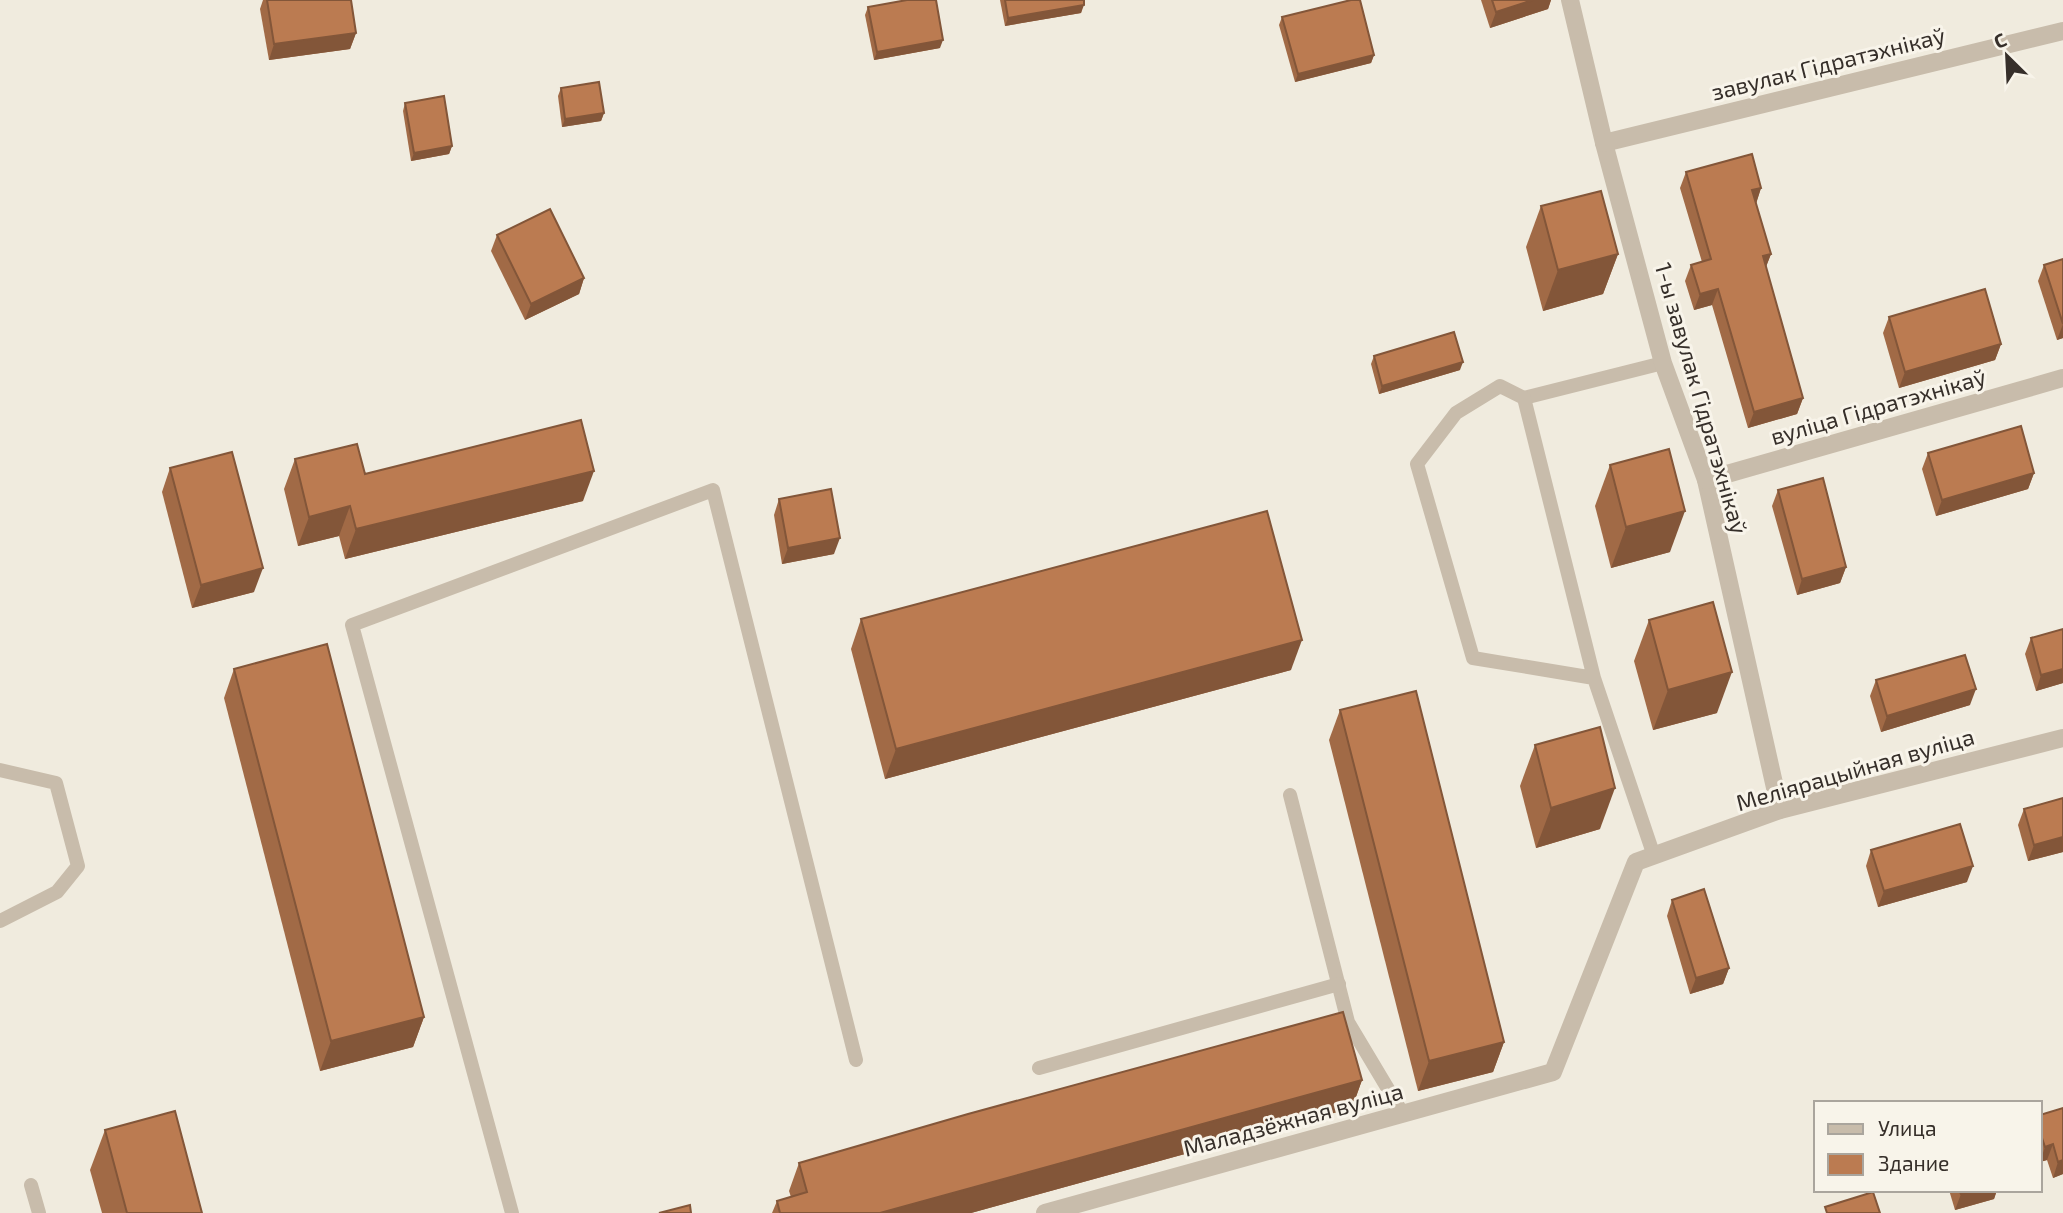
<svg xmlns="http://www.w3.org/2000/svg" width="2063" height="1213" viewBox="0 0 2063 1213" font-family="'Exo 2',sans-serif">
<rect width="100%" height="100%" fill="#f0ebde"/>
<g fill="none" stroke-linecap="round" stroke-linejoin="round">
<g stroke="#c8bcab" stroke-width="14">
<polyline points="1524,398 1663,363"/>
<polyline points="1594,678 1524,398 1500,386 1456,413 1417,464 1473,658 1594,678 1654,856"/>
<polyline points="0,770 56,783 78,866 57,892 0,921"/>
<polyline points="1290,795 1348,1022 1403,1114"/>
<polyline points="1039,1068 1339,984"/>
<polyline points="31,1185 39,1213"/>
<polyline points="512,1213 352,625 713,490 856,1060"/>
</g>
<g stroke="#c8bcab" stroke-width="18">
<polyline points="1570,0 1604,143 1663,363 1706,480 1780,810"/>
<polyline points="1604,143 2063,31"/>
<polyline points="1706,480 2063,378"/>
<polyline points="1045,1213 1553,1072 1636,862 1780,810 2063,738"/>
</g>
</g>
<g fill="#a16a46">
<polygon points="263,0 351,0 356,33 350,49 269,60 260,9"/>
<polygon points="1000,0 1084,0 1081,13 1005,26"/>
<polygon points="1481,0 1551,0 1548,9 1490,28"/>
<polygon points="868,7 940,48 874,60 865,15"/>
<polygon points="1282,17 1374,55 1371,63 1295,82 1279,25"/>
<polygon points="561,88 604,113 601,121 562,127 558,96"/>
<polygon points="405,103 452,146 449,154 411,161 403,111"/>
<polygon points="1686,172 1761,188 1756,203 1771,254 1766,267 1803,398 1797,414 1748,428 1712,305 1694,310 1685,281 1691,265 1702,262 1680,188"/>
<polygon points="1541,206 1618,254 1603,294 1543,311 1526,247"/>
<polygon points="497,235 584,278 579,294 525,320 491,251"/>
<polygon points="2063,259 2063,338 2057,340 2038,281 2044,265"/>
<polygon points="1889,317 2001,344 1995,360 1899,388 1883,333"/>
<polygon points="1374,356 1460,370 1379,394 1371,364"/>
<polygon points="1928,453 2034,473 2028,489 1936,516 1922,469"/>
<polygon points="295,459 365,474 583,501 345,559 339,536 298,546 284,489"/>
<polygon points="1610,465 1670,552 1611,568 1595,506"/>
<polygon points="170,468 254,592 192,608 162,492"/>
<polygon points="1778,490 1846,567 1840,583 1797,595 1772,506"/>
<polygon points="779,499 834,554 782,564 774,515"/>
<polygon points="861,619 1291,670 885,779 851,649"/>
<polygon points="1649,620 1717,713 1653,730 1634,661"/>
<polygon points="2063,629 2063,683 2036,691 2025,654 2031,638"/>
<polygon points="234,669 424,1017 413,1047 320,1071 224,698"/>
<polygon points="1876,680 1970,705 1881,732 1870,696"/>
<polygon points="1340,710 1504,1042 1493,1072 1418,1091 1329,740"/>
<polygon points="1535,745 1600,829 1536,848 1520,786"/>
<polygon points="2063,798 2063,852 2028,861 2018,825 2024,809"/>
<polygon points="1871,850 1967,882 1878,907 1866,866"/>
<polygon points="1672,900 1729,968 1723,984 1690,994 1667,916"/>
<polygon points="1362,1080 1352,1108 971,1213 772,1213 777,1201 791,1197 789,1191 799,1163"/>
<polygon points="2063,1108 2063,1174 2053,1178 2047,1160 2040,1162 2040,1115"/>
<polygon points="105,1130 202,1213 102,1213 90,1170"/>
<polygon points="1949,1190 1997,1190 1994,1199 1955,1210"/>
</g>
<g fill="#835639">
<polygon points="1533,0 1551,0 1548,9 1490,28 1496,12"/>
<polygon points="1084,5 1081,13 1005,26 1008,18"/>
<polygon points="356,33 350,49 269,60 274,44"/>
<polygon points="943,40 940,48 874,60 877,52"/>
<polygon points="1374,55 1371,63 1295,82 1298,74"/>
<polygon points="604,113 601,121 562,127 565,119"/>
<polygon points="452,146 449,154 411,161 414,153"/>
<polygon points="1761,188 1756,204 1752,190"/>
<polygon points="1618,254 1603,294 1543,311 1558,270"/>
<polygon points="1771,254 1765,269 1763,256"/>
<polygon points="584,278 579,294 525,320 531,304"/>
<polygon points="1718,289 1712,305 1694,310 1700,294"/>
<polygon points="2063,324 2063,338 2057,340"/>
<polygon points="2001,344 1995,360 1899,388 1905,372"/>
<polygon points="1463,362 1460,370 1379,394 1382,386"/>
<polygon points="1803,398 1797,414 1748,428 1754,412"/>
<polygon points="594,471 583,501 345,559 356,529"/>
<polygon points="2034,473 2028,489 1936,516 1942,500"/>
<polygon points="350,506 339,536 298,546 309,517"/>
<polygon points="1685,511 1670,552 1611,568 1626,527"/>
<polygon points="840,538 834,554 782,564 788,548"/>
<polygon points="1846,567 1840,583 1797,595 1802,579"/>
<polygon points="263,568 254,592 192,608 201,585"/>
<polygon points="1302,640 1291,670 885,779 896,749"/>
<polygon points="2063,669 2063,683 2036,691 2041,675"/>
<polygon points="1732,672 1717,713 1653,730 1668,690"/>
<polygon points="1976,689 1970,705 1881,732 1887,716"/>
<polygon points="1615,788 1600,829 1536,848 1551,808"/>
<polygon points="2063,837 2063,852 2028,861 2034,845"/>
<polygon points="1973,866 1967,882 1878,907 1884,891"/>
<polygon points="1729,968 1723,984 1690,994 1696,978"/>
<polygon points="424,1017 413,1047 320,1071 331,1041"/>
<polygon points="1504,1042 1493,1072 1418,1091 1429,1061"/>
<polygon points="1362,1080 1352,1108 971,1213 880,1213"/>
<polygon points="2053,1144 2047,1160 2040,1162 2045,1147"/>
<polygon points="2063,1160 2063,1174 2053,1178 2058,1162"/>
<polygon points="1973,1190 1997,1190 1994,1199 1955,1210 1961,1194"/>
</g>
<g fill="#bb7b51" stroke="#835639" stroke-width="2">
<polygon points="267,0 351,0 356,33 274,44"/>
<polygon points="907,0 936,0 943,40 877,52 868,7"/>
<polygon points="1005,0 1084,0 1084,5 1008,18"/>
<polygon points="1351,0 1360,0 1374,55 1298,74 1282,17"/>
<polygon points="1492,0 1533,0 1496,12"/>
<polygon points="599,82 604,113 565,119 561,88"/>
<polygon points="444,96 452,146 414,153 405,103"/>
<polygon points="1752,154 1761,188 1752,190 1771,254 1763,256 1803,398 1754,412 1718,289 1700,294 1691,265 1711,259 1686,172"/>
<polygon points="1601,191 1618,254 1558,270 1541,206"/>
<polygon points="550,209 584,278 531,304 497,235"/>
<polygon points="2063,259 2063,324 2044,265"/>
<polygon points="1985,289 2001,344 1905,372 1889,317"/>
<polygon points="1454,332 1463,362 1382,386 1374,356"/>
<polygon points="581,420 594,471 356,529 350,506 309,517 295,459 357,444 365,474"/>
<polygon points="2021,426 2034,473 1942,500 1928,453"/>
<polygon points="1669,449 1685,511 1626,527 1610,465"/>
<polygon points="232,452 263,568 201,585 170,468"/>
<polygon points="1823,478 1846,567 1802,579 1778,490"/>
<polygon points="831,489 840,538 788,548 779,499"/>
<polygon points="1267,511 1302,640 896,749 861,619"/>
<polygon points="1713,602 1732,672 1668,690 1649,620"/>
<polygon points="2063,629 2063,669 2041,675 2031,638"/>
<polygon points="327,644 424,1017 331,1041 234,669"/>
<polygon points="1965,655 1976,689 1887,716 1876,680"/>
<polygon points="1416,691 1504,1042 1429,1061 1340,710"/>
<polygon points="1600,727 1615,788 1551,808 1535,745"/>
<polygon points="2063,798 2063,837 2034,845 2024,809"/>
<polygon points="1960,824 1973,866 1884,891 1871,850"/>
<polygon points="1704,889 1729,968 1696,978 1672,900"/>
<polygon points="1343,1012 1362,1080 880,1213 780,1213 777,1201 807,1192 799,1163 968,1114"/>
<polygon points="2063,1108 2063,1160 2058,1162 2053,1144 2045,1147 2040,1132 2040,1115"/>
<polygon points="175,1111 202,1213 127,1213 105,1130"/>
<polygon points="1959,1190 1973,1190 1961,1194"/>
<polygon points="1873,1192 1880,1213 1827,1213 1825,1207"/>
<polygon points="690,1205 691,1213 659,1213"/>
</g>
<g text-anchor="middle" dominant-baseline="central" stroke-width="6" stroke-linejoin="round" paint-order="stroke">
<g font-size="23" fill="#362f2a" stroke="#f8f4ea">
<text transform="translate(1828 63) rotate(-14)">завулак Гідратэхнікаў</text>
<text transform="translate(1702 398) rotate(74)">1-ы завулак Гідратэхнікаў</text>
<text transform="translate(1878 406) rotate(-16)">вуліца Гідратэхнікаў</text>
<text transform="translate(1855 769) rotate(-16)">Меліярацыйная вуліца</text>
<text transform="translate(1293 1119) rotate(-15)">Маладзёжная вуліца</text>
</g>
</g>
<rect x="1814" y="1101" width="228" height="91" fill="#f8f4ea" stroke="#aaa59d" stroke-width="2"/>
<rect x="1828" y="1124" width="35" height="10" fill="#c8bcab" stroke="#aaa59d" stroke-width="2"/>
<text x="1878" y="1136" font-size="21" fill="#362f2a">Улица</text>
<rect x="1828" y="1154" width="35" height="21" fill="#bb7b51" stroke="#aaa59d" stroke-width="2"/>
<text x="1878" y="1171" font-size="21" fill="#362f2a">Здание</text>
<g transform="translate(2007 56) rotate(336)" stroke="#f8f4ea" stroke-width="5" paint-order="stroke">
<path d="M0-5L12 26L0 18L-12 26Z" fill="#362f2a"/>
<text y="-10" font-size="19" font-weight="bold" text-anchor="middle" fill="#362f2a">С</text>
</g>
</svg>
